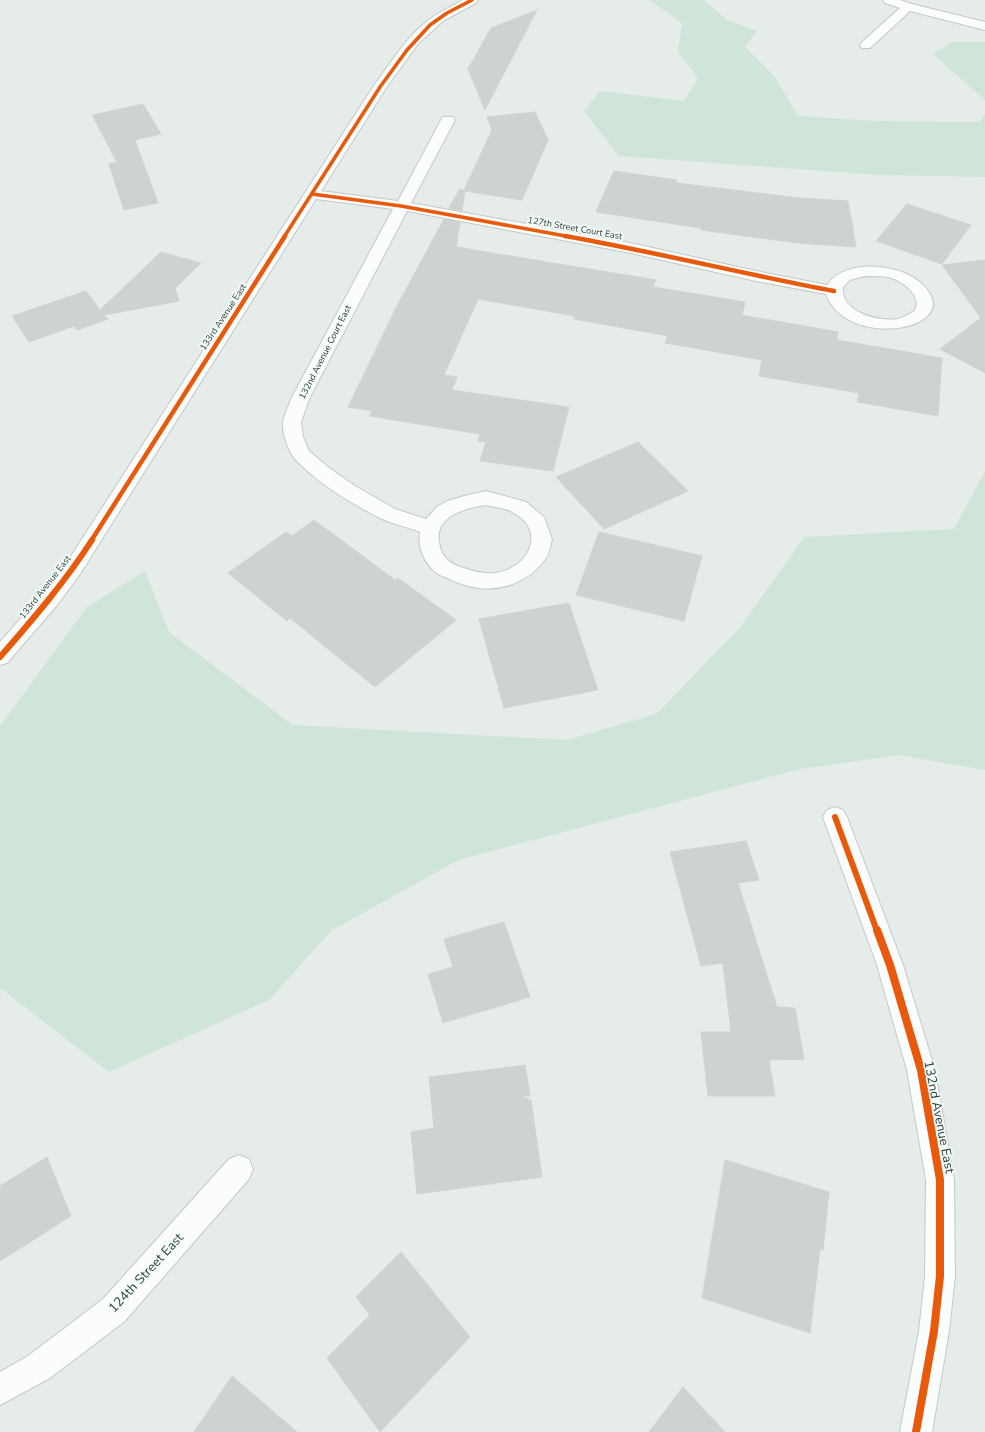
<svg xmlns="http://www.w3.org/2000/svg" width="985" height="1432" viewBox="0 0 985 1432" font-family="'Nunito Sans',sans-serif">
<rect width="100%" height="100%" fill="#e6ece9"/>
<g fill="#cfe5d7">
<polygon points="649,0 704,0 727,20 757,31 745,47 774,76 798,116 876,121 980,122 985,114 985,177 879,175 619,156 584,111 600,91 684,101 698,78 678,52 682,23"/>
<polygon points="953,42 985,42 985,100 933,54"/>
<polygon points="985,471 985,770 899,755 800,769 458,860 331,931 269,1000 109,1072 0,988 0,726 87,607 145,571 169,632 293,725 567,740 656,714 739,629 804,537 954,529"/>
</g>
<g fill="#cdd3d1" stroke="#cfd5d2">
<polygon points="537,10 485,110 468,69 491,28"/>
<polygon points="143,104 161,134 135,140 158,203 124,210 109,164 117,162 92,115"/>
<polygon points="535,112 548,140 522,200 465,191 462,211 449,208 460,189 464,190 492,130 487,117"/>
<polygon points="614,171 677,180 676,183 798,198 848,201 856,247 797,243 701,230 701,228 596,212"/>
<polygon points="907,204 971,225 942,264 876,241"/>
<polygon points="444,219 460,222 456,247 656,280 653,287 745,302 742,315 838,332 837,340 942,358 938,416 857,402 859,393 759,376 762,360 665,343 668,336 574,319 575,316 478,299 444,375 457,377 452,390 569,407 553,471 480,461 486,442 478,441 480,434 369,416 372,411 348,407 397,306"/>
<polygon points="161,252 201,263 175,288 179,301 104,315 108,319 77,330 74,326 29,342 12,316 86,291 100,310"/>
<polygon points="985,260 985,373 940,349 981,318 942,265"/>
<polygon points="638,442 688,491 604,529 556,477"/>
<polygon points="314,520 395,580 398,578 456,620 375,687 290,618 287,621 228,573 286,532 292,536"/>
<polygon points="599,532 702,556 684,621 576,595"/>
<polygon points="569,603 598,690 504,708 479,619"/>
<polygon points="746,841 759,880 738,883 777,1007 795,1008 804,1059 769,1060 775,1096 708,1096 701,1032 731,1032 723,963 701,966 670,852"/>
<polygon points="504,922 530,997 443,1023 428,974 453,967 444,939"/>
<polygon points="525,1065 530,1096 520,1096 531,1100 542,1177 417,1194 411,1132 434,1128 429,1077"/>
<polygon points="47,1157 71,1216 0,1261 0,1186"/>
<polygon points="725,1160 829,1192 823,1250 820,1249 810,1333 702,1298"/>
<polygon points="401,1252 470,1337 380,1432 327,1358 370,1315 356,1297"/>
<polygon points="232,1376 297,1432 194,1432"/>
<polygon points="683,1387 725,1432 649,1432"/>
</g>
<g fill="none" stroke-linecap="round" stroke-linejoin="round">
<g stroke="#c3c9c7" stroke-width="2">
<g id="street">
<path d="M463,0H478L476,3L443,21L418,44L386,88L321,191L398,201L441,120L443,117H453L455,120L411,203L626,242L756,271L827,285C837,270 859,265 877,267C893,268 912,273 924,286C966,330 846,351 826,294L756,281L626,252L407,211L309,399L301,422L303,437L309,451L328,467L355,486L395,509L426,519L437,507L447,501L464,496L486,491L526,502L544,517L552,539C550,547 549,556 543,562C528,582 498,593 473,587C461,585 449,579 438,574C425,565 417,548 420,532C407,527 392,524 380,518C351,503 318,484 295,459C288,451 282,433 283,422C284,415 289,406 291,399L393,209L316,199L80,574L58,604L7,663L0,665V642L44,592L66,564L375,84C391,63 405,39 426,22C437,13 450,7 463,0ZM865,276C872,276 880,276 888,277C900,280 923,294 915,310C910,314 904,317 898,319C878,322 840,312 843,287L850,280ZM486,505C494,507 505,508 512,512C546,529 531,565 500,572C488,575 475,572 464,568C457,566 451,564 446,558C441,553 440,548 439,541C435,516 466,508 486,505Z"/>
<polygon points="883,0 900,0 912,4 985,22 985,30 910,11 870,48 862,48 860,45 862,42 900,8 885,3"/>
<polygon points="835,807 843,810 847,817 903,965 935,1070 954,1180 955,1276 949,1331 932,1432 900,1432 919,1331 925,1276 926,1180 907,1070 877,965 823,817 827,810"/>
<polygon points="239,1155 249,1159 253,1169 249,1179 125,1321 50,1378 0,1405 0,1372 28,1356 103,1299 229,1159"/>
</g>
</g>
<use href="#street" fill="#fbfcfc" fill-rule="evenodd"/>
<g stroke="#f5faf8" stroke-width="5">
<g id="cycleway-far3">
<polyline points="312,194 401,206 571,237"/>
<polyline points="284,237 380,87 407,50 430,25 447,13 472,0"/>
</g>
</g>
<g stroke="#f5faf8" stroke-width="6">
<g id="cycleway-far2">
<path d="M565,236C655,252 744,274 834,291"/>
<polyline points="91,541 285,236"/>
</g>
</g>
<g stroke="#f5faf8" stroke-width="8">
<g id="cycleway-far1">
<path d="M0,657C33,619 65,582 92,540"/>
<polyline points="835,817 877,931"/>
</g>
</g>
<g stroke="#f5faf8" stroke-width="10">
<polyline id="cycleway" points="877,930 890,965 921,1070 940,1180 940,1276 934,1331 916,1432"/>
</g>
<use href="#cycleway-far3" stroke="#e8590c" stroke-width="3.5"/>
<use href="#cycleway-far2" stroke="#e8590c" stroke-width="4.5"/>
<use href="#cycleway-far1" stroke="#e8590c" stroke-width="6"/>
<use href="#cycleway" stroke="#e8590c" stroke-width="8"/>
</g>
<g text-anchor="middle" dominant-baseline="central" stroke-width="3.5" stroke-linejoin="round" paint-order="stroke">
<g font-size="9" fill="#22413b" stroke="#f5faf8">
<text transform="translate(575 228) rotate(10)">127th Street Court East</text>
<text transform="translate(223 317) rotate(-57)">133rd Avenue East</text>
<text transform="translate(325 352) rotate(-63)">132nd Avenue Court East</text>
<text transform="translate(45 587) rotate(-52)">133rd Avenue East</text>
</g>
<g font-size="13" fill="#22413b" stroke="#f5faf8">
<text transform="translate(939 1117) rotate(79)">132nd Avenue East</text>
<text transform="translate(146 1273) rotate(-47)">124th Street East</text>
</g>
</g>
</svg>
